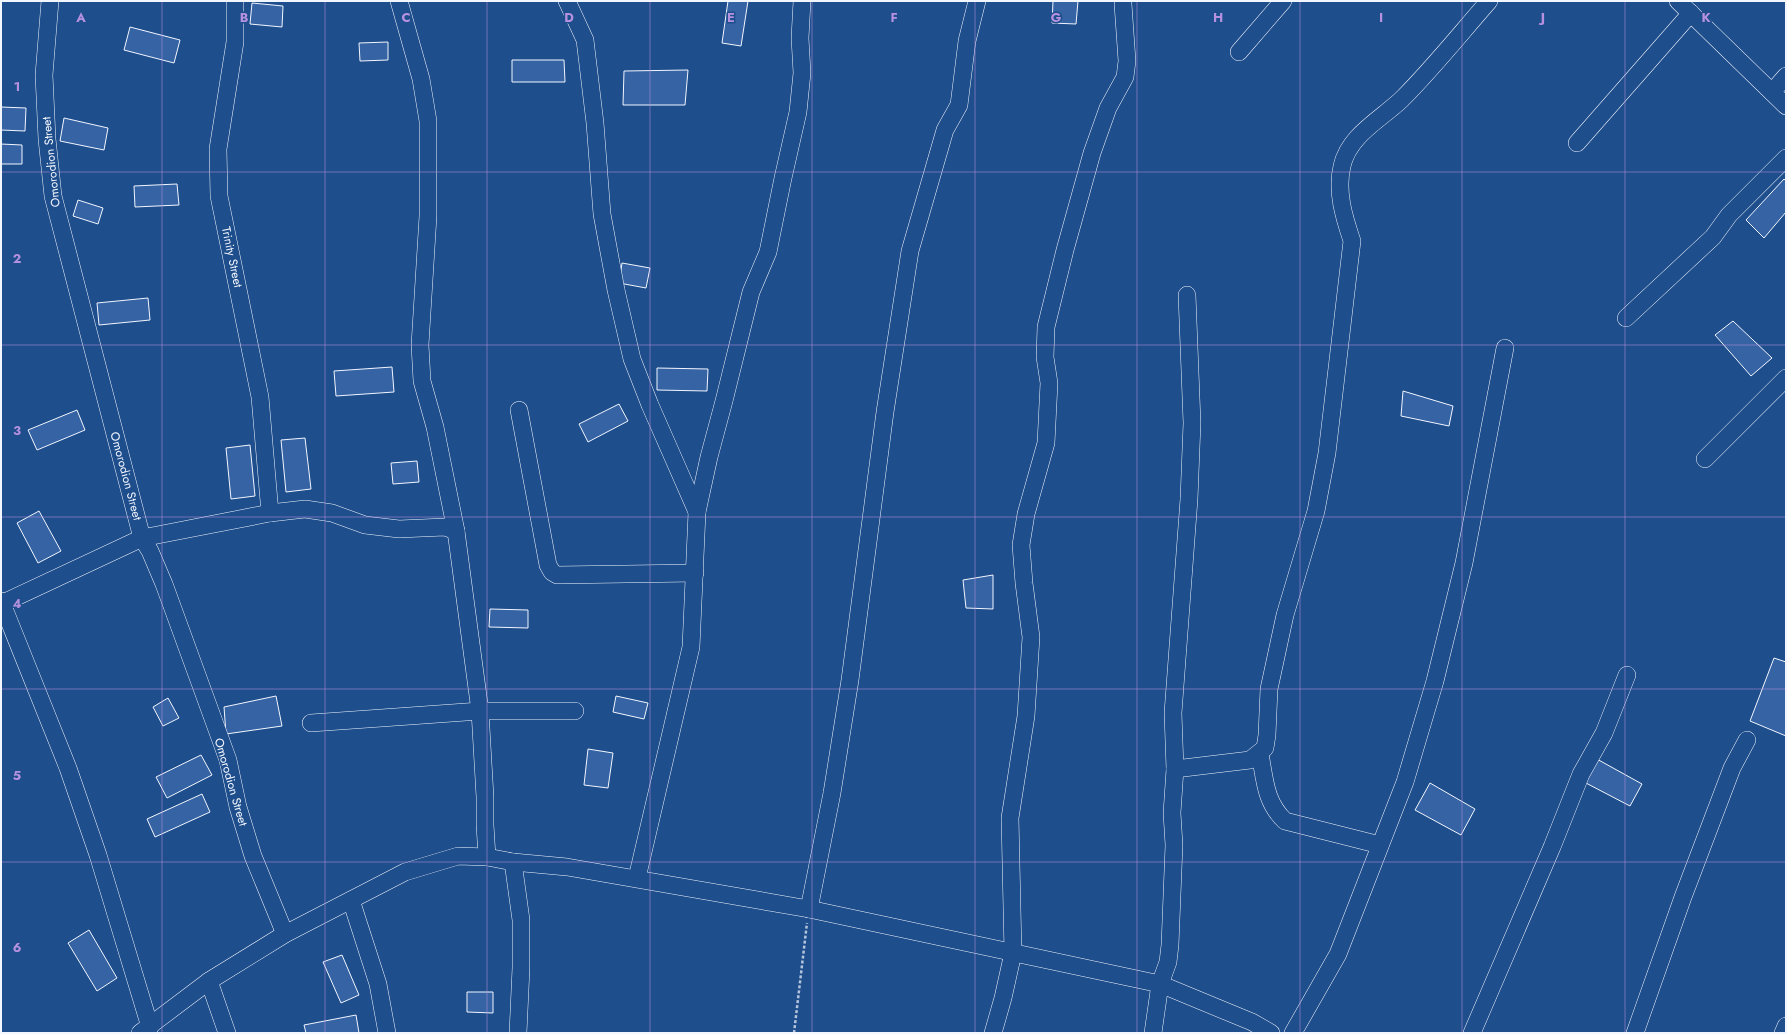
<svg xmlns="http://www.w3.org/2000/svg" width="1787" height="1034" viewBox="0 0 1787 1034" font-family="Jost,sans-serif">
<rect width="100%" height="100%" fill="#1f4e8c"/>
<g fill="#3563a3" stroke="#f2f6ff">
<polygon points="728,1 748,1 741,46 722,43"/>
<polygon points="1053,1 1078,1 1076,24 1052,23"/>
<polygon points="252,3 283,6 282,27 250,24"/>
<polygon points="130,27 180,40 174,63 124,50"/>
<polygon points="388,42 388,60 360,61 359,43"/>
<polygon points="512,60 564,60 565,82 512,82"/>
<polygon points="688,70 685,105 623,105 624,71"/>
<polygon points="1,107 26,108 25,131 1,130"/>
<polygon points="64,118 108,128 104,150 60,141"/>
<polygon points="1,144 22,145 22,164 1,164"/>
<polygon points="1784,179 1786,181 1786,212 1764,238 1746,220"/>
<polygon points="177,184 179,205 135,207 134,186"/>
<polygon points="78,200 103,208 98,224 73,216"/>
<polygon points="622,263 650,268 646,288 619,283"/>
<polygon points="148,298 150,320 99,325 97,303"/>
<polygon points="1733,321 1772,358 1751,376 1715,335"/>
<polygon points="392,367 394,392 336,396 334,371"/>
<polygon points="657,368 708,369 707,391 657,390"/>
<polygon points="1403,391 1453,406 1449,426 1401,416"/>
<polygon points="619,404 628,421 588,442 579,424"/>
<polygon points="77,410 85,430 37,450 28,430"/>
<polygon points="305,438 311,489 286,492 281,440"/>
<polygon points="250,445 255,496 231,499 226,448"/>
<polygon points="417,461 419,482 393,484 391,463"/>
<polygon points="39,511 61,551 38,563 17,523"/>
<polygon points="993,575 993,609 966,608 963,580"/>
<polygon points="490,609 528,610 528,628 489,627"/>
<polygon points="1774,658 1786,662 1786,736 1750,721"/>
<polygon points="276,696 282,726 226,734 224,707"/>
<polygon points="616,696 648,703 644,719 613,712"/>
<polygon points="168,698 179,718 163,726 153,707"/>
<polygon points="588,749 613,753 608,788 584,785"/>
<polygon points="201,755 212,775 167,798 156,777"/>
<polygon points="1595,758 1642,784 1630,806 1584,782"/>
<polygon points="1430,783 1475,809 1461,835 1415,810"/>
<polygon points="202,794 210,812 155,837 147,819"/>
<polygon points="89,930 117,978 97,991 68,943"/>
<polygon points="342,955 359,995 341,1003 323,962"/>
<polygon points="467,992 493,992 493,1013 467,1012"/>
<polygon points="356,1015 359,1033 306,1033 304,1025"/>
</g>
<g fill="none" stroke-linecap="round" stroke-linejoin="round">
<g stroke="#f2f6ff" stroke-width="18">
<g id="minor">
<polyline points="50,1 44,75 47,139 53,196 142,538 150,551 164,584 228,760 238,807 253,856 285,934"/>
<polyline points="235,1 235,42 218,149 219,196 260,397 270,513"/>
<polyline points="399,1 421,79 428,121 428,216 420,345 422,381 435,427 456,531 480,711 485,797 485,825 487,857"/>
<polyline points="567,1 585,40 595,123 602,214 616,290 632,359 650,405 697,512"/>
<polyline points="1678,1 1786,106"/>
<polyline points="1239,52 1283,1"/>
<polyline points="1772,92 1786,76"/>
<polyline points="1577,143 1691,13"/>
<polyline points="1626,318 1713,237 1729,215 1786,158"/>
<polyline points="519,410 548,565 552,572 557,575 695,573"/>
<polyline points="1705,459 1786,378"/>
<polyline points="1,601 68,768 98,855 150,1027"/>
<polyline points="1,604 142,538 270,513 305,509 332,513 365,525 399,529 445,527 456,531"/>
<polyline points="311,723 480,711 575,711"/>
<path d="M1260,754C1265,780 1265,802 1285,821L1380,845"/>
<path d="M1175,769L1250,760L1265,748L1267,735L1269,689L1285,615L1316,511L1327,453L1352,241C1344,217 1336,192 1342,166C1349,135 1380,120 1402,99C1433,68 1460,34 1489,1"/>
<polyline points="513,862 521,920 521,968 518,1033"/>
<polyline points="637,878 691,647 697,512 709,457 724,401 751,292 768,252 783,178 798,112 802,73 800,38 802,1"/>
<polyline points="351,900 378,984 387,1033"/>
<polyline points="809,909 832,793 850,680 885,412 910,251 945,130 959,105 967,41 977,1"/>
<polyline points="209,981 227,1033"/>
<polyline points="140,1033 209,981 285,934 405,872 458,856 487,857 513,862 567,867 809,909 1160,984 1252,1022 1271,1033"/>
<polyline points="993,1033 1003,998 1013,953 1010,818 1026,716 1031,637 1024,583 1021,545 1026,514 1046,443 1049,383 1045,357 1046,327 1065,250 1092,153 1108,108 1125,77 1127,61 1123,4"/>
<polyline points="1153,1033 1160,984 1168,962 1170,945 1174,845 1172,813 1175,769 1173,713 1189,499 1192,423 1187,295"/>
<polyline points="1293,1033 1338,954 1405,782 1435,681 1464,563 1505,348"/>
<polyline points="1472,1033 1552,847 1581,774 1604,733 1627,675"/>
<polyline points="1635,1033 1683,897 1732,768 1747,740"/>
<polyline points="1783,1033 1786,1026"/>
</g>
</g>
<polyline stroke="#b3c4dc" stroke-width="2.5" stroke-dasharray="3 2" stroke-linecap="butt" points="794,1033 807,923"/>
<use href="#minor" stroke="#1f4e8c" stroke-width="17"/>
</g>
<path fill="none" stroke="#b691df" stroke-width="1" stroke-opacity="0.55" d="M162,1V1033M325,1V1033M487,1V1033M650,1V1033M812,1V1033M975,1V1033M1137,1V1033M1300,1V1033M1462,1V1033M1625,1V1033M1,172H1786M1,345H1786M1,517H1786M1,689H1786M1,862H1786"/>
<g text-anchor="middle" dominant-baseline="central" stroke-width="3" stroke-linejoin="round" paint-order="stroke">
<g font-size="12" fill="#f2f6ff" stroke="#1f4e8c">
<text transform="translate(51 162) rotate(-96)">Omorodion Street</text>
<text transform="translate(232 257) rotate(78)">Trinity Street</text>
<text transform="translate(126 476) rotate(75)">Omorodion Street</text>
<text transform="translate(231 782) rotate(74)">Omorodion Street</text>
</g>
</g>
<g font-size="13" text-anchor="middle" font-weight="bold" fill="#b691df" stroke="#1f4e8c" stroke-width="3" stroke-linejoin="round" paint-order="stroke">
<text x="81" y="22">A</text>
<text x="244" y="22">B</text>
<text x="406" y="22">C</text>
<text x="569" y="22">D</text>
<text x="731" y="22">E</text>
<text x="894" y="22">F</text>
<text x="1056" y="22">G</text>
<text x="1218" y="22">H</text>
<text x="1381" y="22">I</text>
<text x="1543" y="22">J</text>
<text x="1706" y="22">K</text>
<text x="17" y="91">1</text>
<text x="17" y="263">2</text>
<text x="17" y="435">3</text>
<text x="17" y="608">4</text>
<text x="17" y="780">5</text>
<text x="17" y="952">6</text>
</g>
<rect width="1787" height="1034" fill="none" stroke="#f2f6ff" stroke-width="4"/>
</svg>
